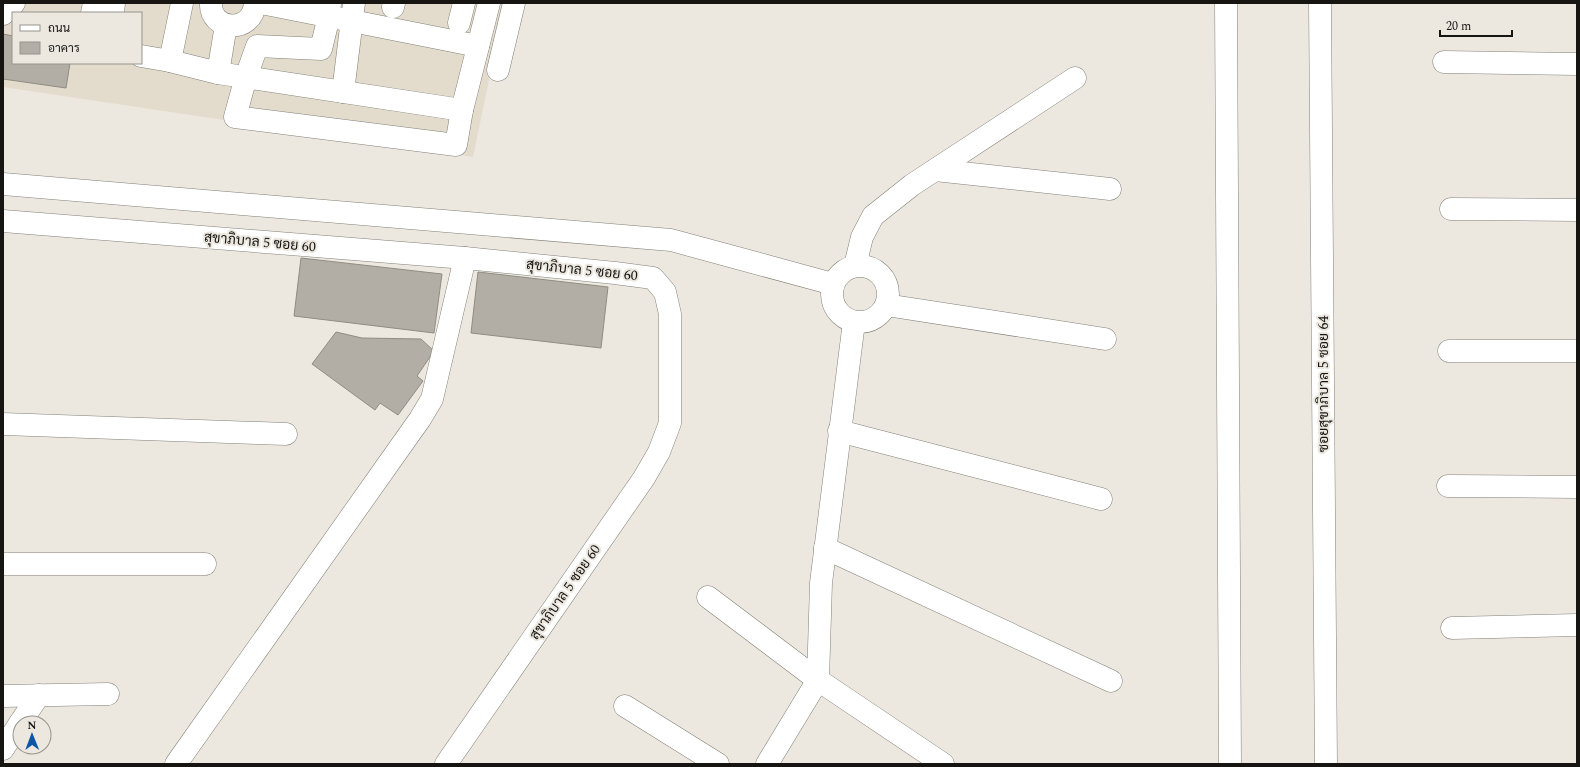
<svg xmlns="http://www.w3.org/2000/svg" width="1580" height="767" viewBox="0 0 1580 767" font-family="Spectral,Sarabun,serif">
<rect width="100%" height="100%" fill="#ece8e0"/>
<path fill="#e3dccd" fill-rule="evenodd" d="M3,3H505L473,157L3,87ZM13,13H141V63H13Z"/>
<g fill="#b2aea6" stroke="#8f8c84">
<polygon points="3,34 13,36 13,63 70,63 66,88 3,79"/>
<polygon points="301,258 442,274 434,333 294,316"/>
<polygon points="478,272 608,287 601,348 471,333"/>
<polygon points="336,332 362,338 421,339 434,351 417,376 423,381 398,415 380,403 375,410 312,364"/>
</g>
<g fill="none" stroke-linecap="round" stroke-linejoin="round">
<g stroke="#838078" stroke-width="23">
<g id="minor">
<path d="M211,3C209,31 253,35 255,3"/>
<polyline points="261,3 478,46"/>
<polyline points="330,3 329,16 321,49 257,46 246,77 235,117 456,145 462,110 489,3"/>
<polyline points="1226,3 1230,764"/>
<polyline points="1320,3 1326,764"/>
<polyline points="393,7 394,3"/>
<polyline points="92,13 94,3"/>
<polyline points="113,13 114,3"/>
<polyline points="3,14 14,3"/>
<polyline points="459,23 464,3"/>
<polyline points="141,56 170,61 218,73 462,110"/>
<polyline points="170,61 182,3"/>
<polyline points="1444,62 1577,64"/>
<polyline points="498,70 514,3"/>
<polyline points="218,73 226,25"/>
<polyline points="343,92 354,3"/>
<polyline points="935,170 1110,189"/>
<polyline points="3,184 671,240 833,284"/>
<polyline points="1451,209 1577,210"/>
<polyline points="3,221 465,258 615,273 653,278 665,292 670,314 670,423 659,452 644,478 446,764"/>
<circle cx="860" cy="294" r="28"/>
<polyline points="855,266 862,237 873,216 912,185 1075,78"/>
<polyline points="886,305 1105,339"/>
<polyline points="1449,351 1577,351"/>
<polyline points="3,424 286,434"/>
<polyline points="839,431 1101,499"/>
<polyline points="1448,486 1577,487"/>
<polyline points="825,548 1111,681"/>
<polyline points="3,564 205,564"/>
<polyline points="708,597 818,680 943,764"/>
<polyline points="1452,628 1577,625"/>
<polyline points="3,696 108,694"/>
<polyline points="625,706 718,764"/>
<polyline points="20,723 39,695"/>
<polyline points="3,749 20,723"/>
<polyline points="176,764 420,419 432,399 465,258"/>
<polyline points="767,764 818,680 821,583 854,322"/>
</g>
</g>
<use href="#minor" stroke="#fff" stroke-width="22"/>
</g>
<g text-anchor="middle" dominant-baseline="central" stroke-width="4" stroke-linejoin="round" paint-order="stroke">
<g font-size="14" fill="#161512" stroke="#ece8e0">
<text transform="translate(260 242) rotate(5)">สุขาภิบาล 5 ซอย 60</text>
<text transform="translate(582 270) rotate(6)">สุขาภิบาล 5 ซอย 60</text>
<text transform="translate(1323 384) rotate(-90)">ซอยสุขาภิบาล 5 ซอย 64</text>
<text transform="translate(565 592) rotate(-55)">สุขาภิบาล 5 ซอย 60</text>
</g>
</g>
<rect width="1580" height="767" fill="none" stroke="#161512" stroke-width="8"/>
<rect x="12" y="12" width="130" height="52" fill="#ece8e0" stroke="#96948e"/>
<rect x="20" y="25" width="20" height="6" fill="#ffffff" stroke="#96948e"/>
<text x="48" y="32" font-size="12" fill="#161512">ถนน</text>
<rect x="20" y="42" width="20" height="12" fill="#b2aea6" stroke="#96948e"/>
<text x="48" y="52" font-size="12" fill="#161512">อาคาร</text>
<g transform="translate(32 735) rotate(359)"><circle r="19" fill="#ece8e0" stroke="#96948e"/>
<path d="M0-3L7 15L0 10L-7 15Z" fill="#0d56a5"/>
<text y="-6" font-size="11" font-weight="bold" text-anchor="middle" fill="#161512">N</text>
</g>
<path d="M1440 30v6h72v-6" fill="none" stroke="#161512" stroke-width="2"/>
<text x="1446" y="30" font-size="12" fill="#161512" stroke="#ece8e0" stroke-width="3" paint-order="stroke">20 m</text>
</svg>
